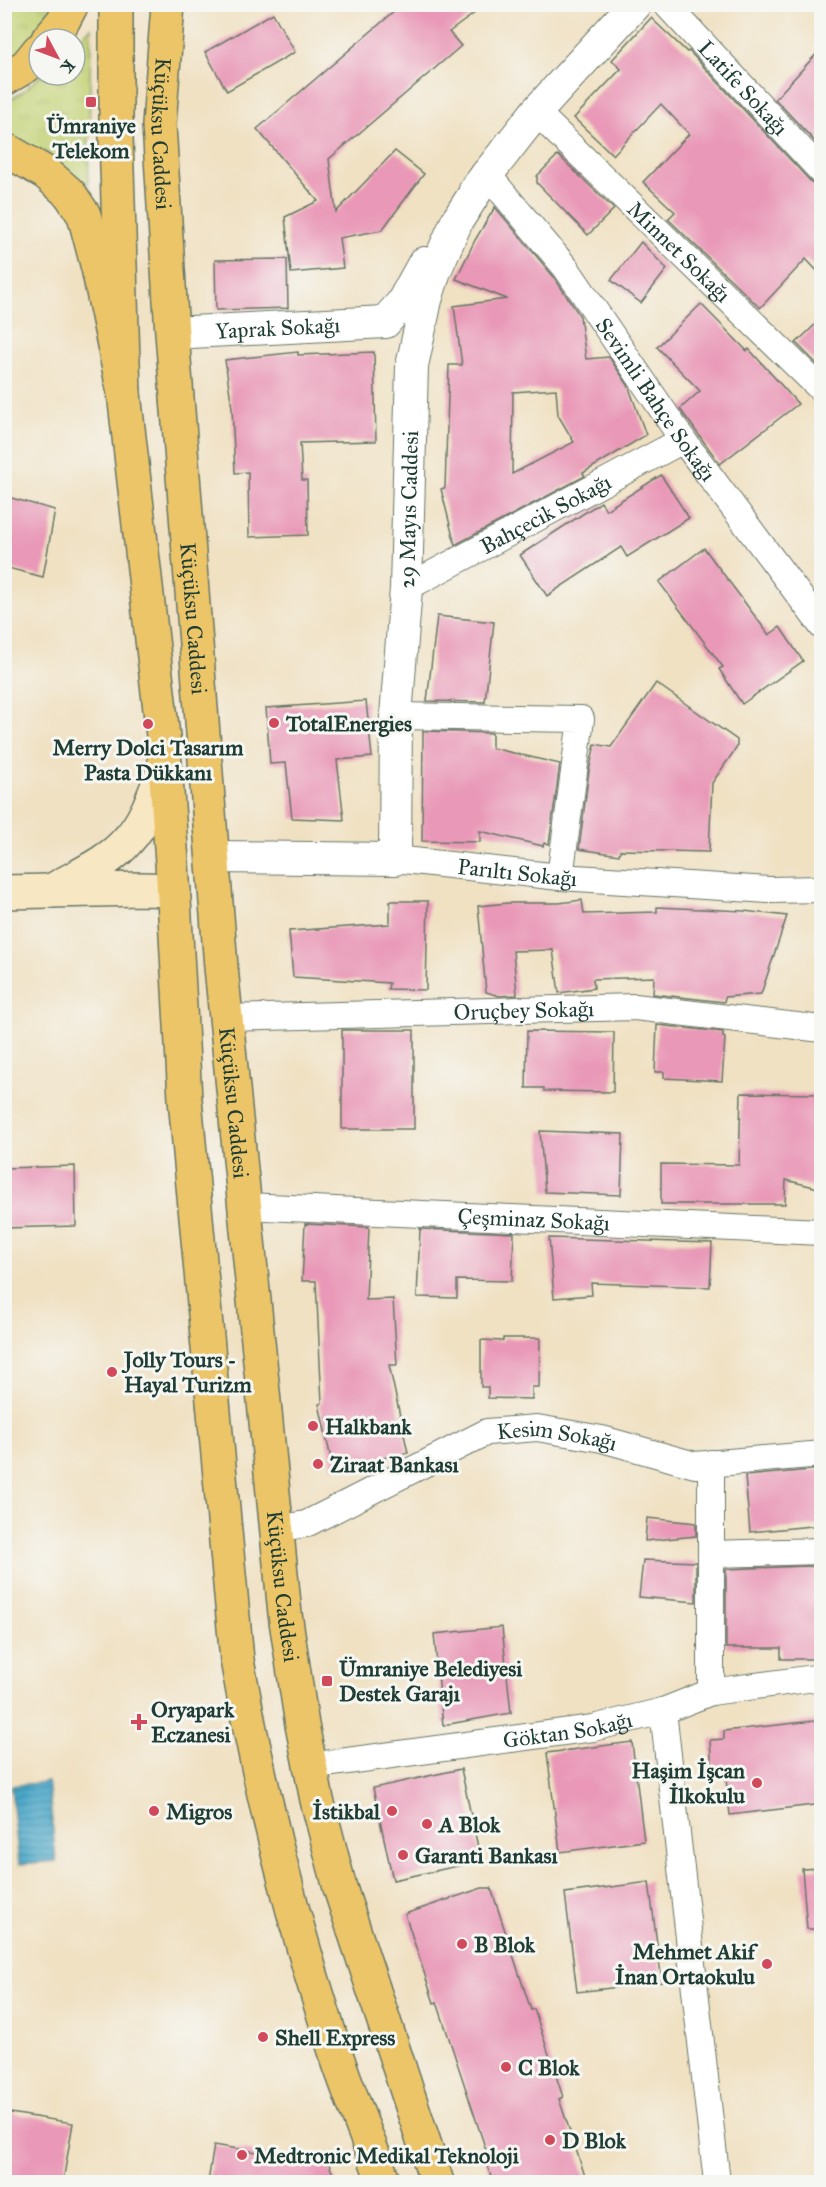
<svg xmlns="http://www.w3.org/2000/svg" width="826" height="2187" viewBox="0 0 826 2187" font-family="'IM FELL Great Primer',serif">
<defs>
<pattern id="grass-tufts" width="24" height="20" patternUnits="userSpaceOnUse" patternTransform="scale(1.5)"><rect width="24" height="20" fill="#c3d274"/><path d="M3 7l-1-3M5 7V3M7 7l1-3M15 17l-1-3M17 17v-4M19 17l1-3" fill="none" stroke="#a7b565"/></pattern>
<pattern id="water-rules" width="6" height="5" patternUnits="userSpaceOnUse" patternTransform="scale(1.5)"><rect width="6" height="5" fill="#4aa7c9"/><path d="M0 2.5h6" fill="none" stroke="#3d89a4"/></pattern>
</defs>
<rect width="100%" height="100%" fill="#f6f6f2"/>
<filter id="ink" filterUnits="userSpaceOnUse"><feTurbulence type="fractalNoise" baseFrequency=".0167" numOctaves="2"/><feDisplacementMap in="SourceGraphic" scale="12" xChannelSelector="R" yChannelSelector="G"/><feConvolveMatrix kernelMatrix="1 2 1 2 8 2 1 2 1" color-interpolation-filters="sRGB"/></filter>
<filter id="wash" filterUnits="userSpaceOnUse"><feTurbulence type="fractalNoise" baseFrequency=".008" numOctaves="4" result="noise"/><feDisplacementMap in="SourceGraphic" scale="24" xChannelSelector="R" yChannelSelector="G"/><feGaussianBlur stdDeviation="1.35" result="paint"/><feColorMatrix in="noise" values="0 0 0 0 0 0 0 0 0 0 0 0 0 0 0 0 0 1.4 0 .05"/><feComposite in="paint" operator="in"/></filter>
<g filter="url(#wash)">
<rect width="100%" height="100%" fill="#f0e1c3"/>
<g fill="url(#grass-tufts)" stroke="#718854" stroke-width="1.5">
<polygon points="5,5 58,5 5,70"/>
<polygon points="91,28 88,195 44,151 5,145 4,104 24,91 41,75 75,75 75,42"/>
</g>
<polygon fill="url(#water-rules)" stroke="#34727e" stroke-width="1.5" points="48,1782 56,1861 19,1864 11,1786"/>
<g id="blocks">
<g fill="#e999b7" fill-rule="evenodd">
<polygon points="403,4 487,4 449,32 461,46 329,159 336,212 395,151 424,174 382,230 339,238 343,268 291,273 285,217 318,201 257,129"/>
<polygon points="273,13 295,52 227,91 205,52"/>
<polygon points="651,18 687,52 689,51 811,182 822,187 822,276 806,259 760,308 668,219 675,212 643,182 689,134 661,104 613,155 574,118 621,69 612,60"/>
<polygon points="822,48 822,149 775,99"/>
<polygon points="558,155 614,209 588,235 537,183 537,176"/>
<path d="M495,207L554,277L580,316L586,359L609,357L628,385L646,435L583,473L585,476L455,545L441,489L445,488L449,365H462L454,306L507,299L456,279L475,240ZM556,389L558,415L574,442L512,474L513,392Z"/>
<polygon points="641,242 667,269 641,303 611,280"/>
<polygon points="287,259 288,308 216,310 215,260"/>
<polygon points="701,304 747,351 749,349 798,404 720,464 680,409 700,391 657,347"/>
<polygon points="822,318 822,369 796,343"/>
<polygon points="298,352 298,355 374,352 376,441 300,443 302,480 307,480 308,535 249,537 248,472 235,473 232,408 225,360"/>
<polygon points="661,475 689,518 627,557 621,547 547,596 520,555 601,502 606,510"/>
<polygon points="4,496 55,510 43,577 4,567"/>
<polygon points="704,548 769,635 780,627 803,661 742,704 719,669 723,667 659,582"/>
<polygon points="437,616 494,622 485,702 427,701"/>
<polygon points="656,683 737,740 737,747 712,783 709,852 620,850 619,855 579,849 589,771 595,744 611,747"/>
<polygon points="366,701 372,757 337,760 344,820 292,818 286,763 270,764 266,708"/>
<polygon points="423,731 492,733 492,748 560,764 549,844 544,843 543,846 480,831 480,842 422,841"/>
<polygon points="582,900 584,914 657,912 657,907 744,911 787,916 761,994 725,997 724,1002 653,994 654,977 593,979 594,988 559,993 553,950 513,951 517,995 499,996 486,992 478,906 508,903 559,903"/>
<polygon points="390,901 428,901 426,990 388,989 389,983 293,977 289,931 390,924"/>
<polygon points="657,1025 723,1032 723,1037 725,1038 722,1081 664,1078 664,1072 655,1072"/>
<rect x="342" y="1030" width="72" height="99"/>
<polygon points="527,1031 614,1032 613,1092 544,1091 544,1088 526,1088"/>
<polygon points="741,1093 822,1094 822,1189 786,1180 785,1204 661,1204 661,1164 739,1165"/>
<polygon points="540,1131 623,1134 621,1195 545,1192"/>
<polygon points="75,1166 76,1226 4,1228 4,1168"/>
<polygon points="305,1224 369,1227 366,1300 393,1299 397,1365 389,1365 408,1453 333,1468 319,1404 322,1403 316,1281 302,1281"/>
<polygon points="420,1229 514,1233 512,1281 457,1280 457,1298 417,1297"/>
<polygon points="549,1238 712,1243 710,1287 591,1283 592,1295 554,1298"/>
<polygon points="503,1338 540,1338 539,1387 532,1387 532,1399 488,1398 488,1387 481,1387 481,1340 503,1341"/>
<polygon points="822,1469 822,1525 750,1532 745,1476"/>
<polygon points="647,1518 696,1523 696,1536 645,1541"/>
<polygon points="643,1560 696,1562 696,1602 639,1597"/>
<polygon points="807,1566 822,1567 822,1659 781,1659 781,1648 726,1648 726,1569"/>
<polygon points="502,1627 511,1713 443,1725 434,1634"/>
<polygon points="822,1720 822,1804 730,1815 725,1770 712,1770 710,1740 724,1739 724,1731"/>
<polygon points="632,1742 644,1841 560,1852 547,1753"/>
<polygon points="461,1769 481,1861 393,1880 373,1788"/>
<polygon points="822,1868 822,1929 807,1929 802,1869"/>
<polygon points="649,1882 662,1982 577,1992 565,1893"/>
<polygon points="482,1888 491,1888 531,2010 534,2009 563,2097 559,2099 587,2182 493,2182 483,2155 487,2153 437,2002 434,2003 405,1914"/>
<polygon points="4,2112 73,2123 63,2182 4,2182"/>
<polygon points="214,2145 329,2164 336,2182 208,2182"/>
</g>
</g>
</g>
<g filter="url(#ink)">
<use href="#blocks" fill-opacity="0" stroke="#687666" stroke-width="1.5"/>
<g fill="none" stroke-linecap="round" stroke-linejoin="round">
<g stroke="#687666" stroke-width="28">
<g id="minor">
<path id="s1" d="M666,4L822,172"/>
<path id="s2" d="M536,112L822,390"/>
<path id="s3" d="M487,174L566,268L683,440L822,626"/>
<path id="s4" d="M406,588L683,440"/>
<polyline points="396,716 581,719 560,877"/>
<path id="s5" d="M395,859L560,877L769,890L822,889"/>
<path id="s6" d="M226,1018L635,1007L822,1029"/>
<path id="s7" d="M244,1206L822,1232"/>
<path id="s8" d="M276,1529L306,1524L487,1432L537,1428L602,1439L695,1465L822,1454"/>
<polyline points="711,1554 822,1551"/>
<polyline points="711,1692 711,1463"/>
<polyline points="663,1711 717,2182"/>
<path id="s9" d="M310,1766L593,1728L663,1711L711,1692L822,1677"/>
</g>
</g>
<g stroke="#687666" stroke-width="34">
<g id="tertiary">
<polyline points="475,190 536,112 635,4"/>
<polyline points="385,322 402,303 424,263"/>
<path id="s10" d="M172,333L385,322"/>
<path id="s11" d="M213,857L395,859L396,716L406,588L412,366L426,300L435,271L457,221L487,174"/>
</g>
</g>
<g stroke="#687666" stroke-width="36">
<g id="secondary">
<path d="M51,891C76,876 109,863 128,840C147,820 155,791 165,766"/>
<polyline points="4,892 142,889 174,890"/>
</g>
</g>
<g stroke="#687666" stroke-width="36">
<g id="primary">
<path d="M116,4V137L124,393L163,736L172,862L185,1099L237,1660C261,1797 295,1931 339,2063C353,2103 369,2143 384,2182"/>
<path id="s12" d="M168,4L159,125L172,333L221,967L285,1614L302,1725L317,1800L340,1888L437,2182"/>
</g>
</g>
<g stroke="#687666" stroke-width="36">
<g id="trunk">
<polyline points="48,39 63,21 72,4"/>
<polyline points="4,79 26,66 39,50"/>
<polyline points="4,152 10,152 46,173 70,194 84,215 98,268 124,393"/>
</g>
</g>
<use href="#minor" stroke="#fff" stroke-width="26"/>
<use href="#tertiary" stroke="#fff" stroke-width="32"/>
<use href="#secondary" stroke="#f7e8c3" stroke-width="33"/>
<use href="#primary" stroke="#ecc569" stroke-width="33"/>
<use href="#trunk" stroke="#ecc569" stroke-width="33"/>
</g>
</g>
<g fill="#d1495b" stroke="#f6f6f2" stroke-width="2">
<rect x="85" y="96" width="12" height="12" rx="3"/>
<circle cx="274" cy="723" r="6"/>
<circle cx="148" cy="724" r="6"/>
<circle cx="112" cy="1372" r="6"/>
<circle cx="313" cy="1426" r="6"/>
<circle cx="318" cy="1464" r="6"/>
<rect x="321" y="1675" width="12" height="12" rx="3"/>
<path d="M136 1713h6v6h6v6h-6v6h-6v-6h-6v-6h6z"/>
<circle cx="757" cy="1783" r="6"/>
<circle cx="154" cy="1811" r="6"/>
<circle cx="392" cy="1811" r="6"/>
<circle cx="427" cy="1824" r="6"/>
<circle cx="403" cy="1855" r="6"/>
<circle cx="462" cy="1944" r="6"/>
<circle cx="767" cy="1964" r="6"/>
<circle cx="263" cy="2037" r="6"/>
<circle cx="506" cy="2067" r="6"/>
<circle cx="550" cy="2140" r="6"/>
<circle cx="242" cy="2155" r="6"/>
</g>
<g text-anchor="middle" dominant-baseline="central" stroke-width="6" stroke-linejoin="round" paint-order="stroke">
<g font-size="22" fill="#1f3d34" stroke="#f6f6f2">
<text stroke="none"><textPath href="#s1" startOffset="114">Latife Sokağı</textPath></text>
<text stroke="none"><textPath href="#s12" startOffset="130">Küçüksu Caddesi</textPath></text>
<text stroke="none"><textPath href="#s2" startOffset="200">Minnet Sokağı</textPath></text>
<text stroke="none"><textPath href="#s10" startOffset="106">Yaprak Sokağı</textPath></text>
<text stroke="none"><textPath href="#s3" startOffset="282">Sevimli Bahçe Sokağı</textPath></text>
<text stroke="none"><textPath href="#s11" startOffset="532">29 Mayıs Caddesi</textPath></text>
<text stroke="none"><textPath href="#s4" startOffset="158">Bahçecik Sokağı</textPath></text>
<text stroke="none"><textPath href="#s12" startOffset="616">Küçüksu Caddesi</textPath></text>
<text stroke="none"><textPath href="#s5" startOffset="123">Parıltı Sokağı</textPath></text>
<text stroke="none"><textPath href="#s6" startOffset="298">Oruçbey Sokağı</textPath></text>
<text stroke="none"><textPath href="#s12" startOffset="1102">Küçüksu Caddesi</textPath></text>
<text stroke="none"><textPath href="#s7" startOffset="290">Çeşminaz Sokağı</textPath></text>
<text stroke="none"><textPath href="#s8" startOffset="304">Kesim Sokağı</textPath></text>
<text stroke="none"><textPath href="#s12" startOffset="1588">Küçüksu Caddesi</textPath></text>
<text stroke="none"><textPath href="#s9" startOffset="260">Göktan Sokağı</textPath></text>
</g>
<g font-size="22" font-weight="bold" fill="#1f3d34" stroke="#f6f6f2" text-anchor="start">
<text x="91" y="125" text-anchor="middle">Ümraniye<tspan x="91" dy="25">Telekom</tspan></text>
<text x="286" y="723">TotalEnergies</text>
<text x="148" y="747" text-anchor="middle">Merry Dolci Tasarım<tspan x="148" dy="25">Pasta Dükkanı</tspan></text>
<text x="124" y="1359">Jolly Tours -<tspan x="124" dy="25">Hayal Turizm</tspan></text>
<text x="325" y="1426">Halkbank</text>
<text x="330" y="1464">Ziraat Bankası</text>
<text x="339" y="1668">Ümraniye Belediyesi<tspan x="339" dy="25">Destek Garajı</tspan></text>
<text x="151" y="1709">Oryapark<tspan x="151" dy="25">Eczanesi</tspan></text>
<text x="745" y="1770" text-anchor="end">Haşim İşcan<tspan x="745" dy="25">İlkokulu</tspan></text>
<text x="166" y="1811">Migros</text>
<text x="380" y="1811" text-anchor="end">İstikbal</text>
<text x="439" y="1824">A Blok</text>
<text x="415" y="1855">Garanti Bankası</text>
<text x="474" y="1944">B Blok</text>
<text x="755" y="1951" text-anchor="end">Mehmet Akif<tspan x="755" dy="25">İnan Ortaokulu</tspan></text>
<text x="275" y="2037">Shell Express</text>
<text x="518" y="2067">C Blok</text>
<text x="562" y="2140">D Blok</text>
<text x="254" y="2155">Medtronic Medikal Teknoloji</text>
</g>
</g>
<rect width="826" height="2187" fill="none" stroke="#f6f6f2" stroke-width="24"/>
<g transform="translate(57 57) rotate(131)"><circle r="28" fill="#f6f6f2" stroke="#a0aca6" stroke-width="1.5"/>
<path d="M0-4.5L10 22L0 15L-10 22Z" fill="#d1495b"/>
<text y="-9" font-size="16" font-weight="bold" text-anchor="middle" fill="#1f3d34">K</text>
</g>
</svg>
